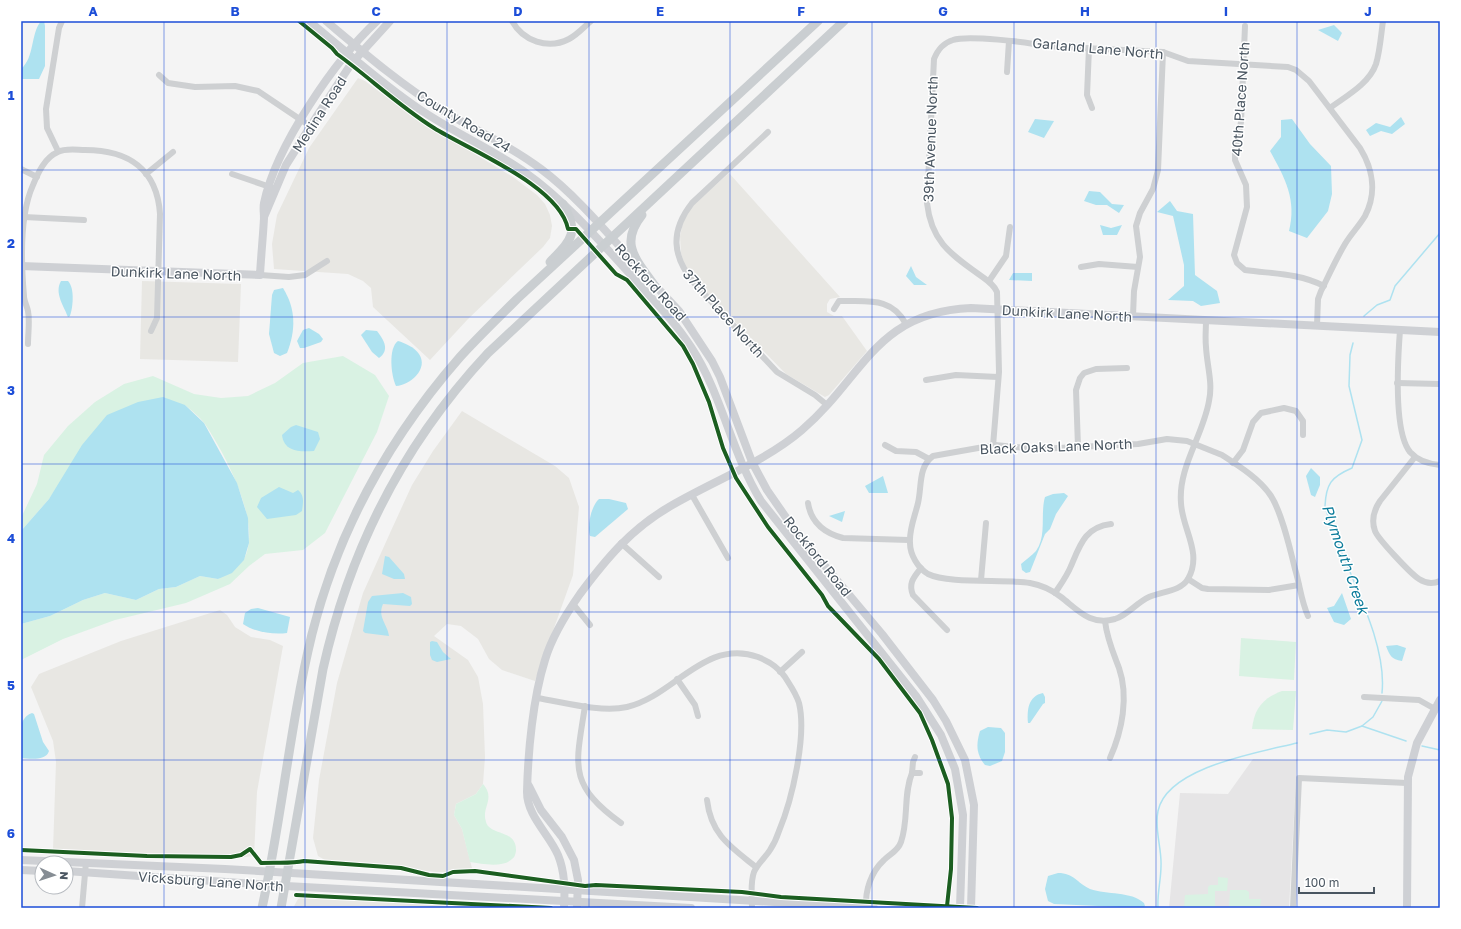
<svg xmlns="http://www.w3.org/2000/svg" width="1461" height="929" viewBox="0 0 1461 929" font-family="'Golos Text',sans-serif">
<rect width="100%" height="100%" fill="#f4f4f4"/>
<g fill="#e8e7e3">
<polygon points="358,78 365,81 412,116 513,177 537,195 545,204 550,215 552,226 550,238 543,247 468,319 430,360 373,307 371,288 363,281 348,274 274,269 272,244 277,215 309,148"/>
<polygon points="729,173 840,297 830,299 827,304 827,312 834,316 842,316 867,351 829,395 825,397 786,374 693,279 686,270 681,253 680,236 684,218 691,207"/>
<polygon points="142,281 241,284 238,362 140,359"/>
<polygon points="462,411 555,466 569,478 579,507 573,575 535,681 502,670 489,659 478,639 461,626 447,624 434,636 468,660 478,677 483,704 485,757 483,784 476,794 456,804 454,815 462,829 473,872 436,872 357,864 330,863 318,856 313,838 319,780 337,683 363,593 390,533 412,485 433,451"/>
<polygon points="220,610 227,615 235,627 251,637 270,640 283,646 257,792 254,856 227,859 53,850 56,762 53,741 31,687 39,674 121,641"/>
<polygon points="311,894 320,894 488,908 293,908 298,899"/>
</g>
<polygon fill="#e6e5e6" points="1253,759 1297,760 1289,908 1169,908 1180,793 1228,794"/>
<g fill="#d9f2e3">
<path d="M343,356L375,375L389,396L377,432L325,533L303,550L265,554L249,566L230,584L186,603L115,620L63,639L21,660V624L50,616L83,600L105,593L136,600L159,589L176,587L200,576L218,579C224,575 241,565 244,559C263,524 225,454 205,424C200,417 192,411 185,405L65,476L49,499L21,531V518L37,484L44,455L68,426L95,402L124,384L153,376L194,394L221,398L248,396L275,383L303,363Z"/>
<polygon points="1241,638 1296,642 1294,680 1239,676"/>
<path d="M1282,691H1296L1293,730L1252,729C1254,709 1263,698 1282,691Z"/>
<path d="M483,784C496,799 481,807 486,822C490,836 517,829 516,851C515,855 515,857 512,859C503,868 482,864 470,862L462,829L454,815L456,804L476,794Z"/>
<polygon points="1218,877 1228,878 1227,891 1215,891 1215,908 1184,908 1185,895 1208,894 1208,887 1210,885 1218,885"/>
<polygon points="1230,890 1246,890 1249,892 1249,899 1261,899 1260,907 1229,906"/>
</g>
<g fill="#aee2f0">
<path d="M41,21H44L45,26V66L39,79H22L21,69C35,57 30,35 41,21Z"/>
<polygon points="1334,25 1342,33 1338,41 1318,30"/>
<polygon points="1401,117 1405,124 1392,134 1381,131 1370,136 1366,130 1376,123 1390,127"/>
<polygon points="1035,119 1054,121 1044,138 1028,132"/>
<path d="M1292,119L1310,144L1331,166L1332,194L1328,211L1307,238L1289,231C1297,200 1285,178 1270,151L1281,137V120Z"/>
<polygon points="1089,191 1100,192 1112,204 1124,205 1119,213 1107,205 1096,205 1084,201"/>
<polygon points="1170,201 1177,211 1193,214 1195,275 1217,291 1220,303 1201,306 1193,301 1168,300 1184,286 1184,265 1173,216 1157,212"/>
<polygon points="1100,225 1111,228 1122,225 1117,235 1103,235"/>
<polygon points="911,266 916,277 927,285 914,285 906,276"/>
<polygon points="1013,273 1032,273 1032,281 1009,280"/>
<path d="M61,281H68C75,288 73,308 70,316L68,317C64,306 54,293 61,281Z"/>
<path d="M283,288C296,309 296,330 287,353L280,356L274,353L269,334L272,295L274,290Z"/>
<polygon points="309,328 319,334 323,339 321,342 304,348 300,348 297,341 303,330"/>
<path d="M366,330L377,331C384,340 390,350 379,358L372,352L361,335Z"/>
<path d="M398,341C405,343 414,347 419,354C429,369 410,385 396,386C391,376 388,348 398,341Z"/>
<polygon points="163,397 185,405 204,423 237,483 248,518 249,543 244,560 232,573 218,579 200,576 176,587 159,589 136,600 105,593 83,600 50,616 21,624 21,531 49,499 82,445 107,415 138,402"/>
<path d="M296,425L318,432L320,439L314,451C300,452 284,452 282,435L291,427Z"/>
<polygon points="1311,468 1320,477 1320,485 1315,497 1311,495 1306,476"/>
<polygon points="883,476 888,493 869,493 865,486"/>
<path d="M279,487L293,493L298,490C305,496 303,503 302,511L296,515L267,519L257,507L261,498Z"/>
<path d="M1053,494L1064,493L1068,496L1056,514L1050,529L1045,534L1030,572L1026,573L1022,570L1021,564C1026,560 1032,555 1036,551C1047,536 1040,514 1045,497Z"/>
<path d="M599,499H609L626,503L628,509L595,537L590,536C587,526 591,506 599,499Z"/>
<polygon points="845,511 842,522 829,516"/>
<polygon points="385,556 389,557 404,574 405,579 394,579 382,574"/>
<path d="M403,593L411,597L412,604L410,606L383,604C377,617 388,625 389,636L365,633L363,631L368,602L372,596Z"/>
<polygon points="1342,593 1351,619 1344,625 1334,622 1327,608 1334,606"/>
<path d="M258,608L290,617L287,633C274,635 254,632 243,624L245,613L251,609Z"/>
<polygon points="432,641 437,642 443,652 451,659 437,662 432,660 430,655 430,642"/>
<path d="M1397,645L1406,648L1402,661C1391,659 1390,656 1386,646Z"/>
<path d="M1043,693L1045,697V703L1043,704L1030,723H1028C1027,710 1028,696 1043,693Z"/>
<path d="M32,713L34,714L43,742L49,751C46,761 30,759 21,758C21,744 15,719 32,713Z"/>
<path d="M988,727L1001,728L1005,733V752L1002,761L990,766L985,765C976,754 976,744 980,731Z"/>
<path d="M1058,873C1074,873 1077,883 1090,889C1107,895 1131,891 1144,903L1145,906L1143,908L1054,904L1048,901L1045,889L1048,876Z"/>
</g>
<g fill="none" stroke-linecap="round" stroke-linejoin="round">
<g stroke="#aee2f0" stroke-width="1.5">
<polyline points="1440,138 1439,153 1440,163"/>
<polyline points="1364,316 1377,305 1390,300 1395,286 1440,233"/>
<path d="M1353,343L1350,355L1349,386L1362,440L1352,468C1331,477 1326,484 1325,506C1340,562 1388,636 1382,693"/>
<polyline points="1362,726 1406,741"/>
<polyline points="1310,734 1327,730 1346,732 1362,726 1373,717 1382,701"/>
<polyline points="1422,746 1440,750"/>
<path d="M1158,908C1157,894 1161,880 1161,866C1162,848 1154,829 1158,811C1167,767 1260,752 1297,743"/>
</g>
<g stroke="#ced0d2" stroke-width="6">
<path d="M512,21C523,41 548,50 569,39C577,35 584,27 591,21"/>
<path d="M1245,26L1241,122L1235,152V160L1246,185L1247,207L1234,255L1237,263L1245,270C1273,274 1298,273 1324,286"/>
<polyline points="1089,48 1087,95 1092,108"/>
<polyline points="1007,72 1009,41"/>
<polyline points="159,75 168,83 195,87 235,86 258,91 310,126"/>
<path d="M1330,108C1346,96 1369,84 1376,64C1380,51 1381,35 1383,21"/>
<path d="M768,132L692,203C670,231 672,256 694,283L777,372L815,395L827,405"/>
<polyline points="58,151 47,128 46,109 59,28 62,21"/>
<polyline points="21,169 37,177"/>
<polyline points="146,174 173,152"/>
<polyline points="232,174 273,188"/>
<polyline points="24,217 84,220"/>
<polyline points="1081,267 1099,264 1138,267"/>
<polyline points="260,275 289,277 305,275 327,261"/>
<polyline points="989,281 1006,256 1010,227"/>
<path d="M834,309L839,301C867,302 891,296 906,324"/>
<polyline points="1133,316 1134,291 1140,257 1136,226 1140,213 1153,189 1158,170 1163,52"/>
<path d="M1206,320C1206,329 1205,338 1206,347C1207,366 1213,383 1209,401C1203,436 1178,467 1181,503C1182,529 1203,553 1188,579C1180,592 1162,591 1149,597C1136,603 1128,615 1115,619C1090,626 1078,610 1061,597C1052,590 1041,585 1030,583C1005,579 948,584 928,574C918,568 910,555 910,543C909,529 915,516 918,503C922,486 918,467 933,456L995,445L1038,449L1138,444L1167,439L1187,441L1222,455C1239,466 1260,479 1271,496C1282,513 1290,549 1295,569C1300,585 1301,601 1308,616"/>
<path d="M1400,330C1398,357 1393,431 1410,452C1418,461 1428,464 1440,465"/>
<path d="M28,344C28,333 30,321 28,311C27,306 24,301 24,296C21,262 19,216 33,185C38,173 45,157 58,152C65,148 77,150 85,150C128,150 157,169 160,214L157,318L151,331"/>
<polyline points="926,380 956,375 998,377"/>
<polyline points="1397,383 1440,384"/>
<polyline points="885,445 896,451 916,452 929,459"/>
<path d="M993,446L999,372L997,292C993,283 985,279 977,273C949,253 931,240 927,203L934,59C938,49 943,43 953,40C967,35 1028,42 1045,46L1163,52L1188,61L1288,67L1296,70L1309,81L1360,148C1373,169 1377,193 1365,216C1359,226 1351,234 1345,244C1336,259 1329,275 1321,291L1318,299L1317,325"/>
<polyline points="1078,447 1076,390 1080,378 1084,373 1096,369 1127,368"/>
<path d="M1415,457L1380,501C1374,510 1371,520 1375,531C1378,539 1411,574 1419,579C1425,583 1433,584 1440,581"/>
<polyline points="1233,463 1243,450 1253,422 1261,413 1284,408 1296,411 1303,421 1303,435"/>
<polyline points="692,495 728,558"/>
<path d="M808,503C811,523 824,533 843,538L909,540"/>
<polyline points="621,543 659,577"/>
<path d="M921,568C914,577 908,583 913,595L947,630"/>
<polyline points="1188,579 1202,588 1208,589 1269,590 1299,585"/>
<polyline points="981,580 986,523"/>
<path d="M1055,593C1061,584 1067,576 1071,566C1080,545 1085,527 1111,524"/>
<polyline points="573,604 590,625"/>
<path d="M1105,621C1107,639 1113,652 1119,668C1129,697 1122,731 1110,758"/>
<polyline points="780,672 802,652"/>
<polyline points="677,679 695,705 698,716"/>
<polyline points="1364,697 1419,700 1435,709"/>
<path d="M537,698C563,702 601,713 627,707C674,696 705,638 758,657C768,661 779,668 785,677C790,685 796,693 799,703C807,736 792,800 779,831C777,837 774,844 770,850C765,858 758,863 754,872C750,883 752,897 752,908"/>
<path d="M585,706C576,765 567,784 621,823"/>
<polyline points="912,773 913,762 915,757"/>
<path d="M707,800C711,835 731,847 756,867"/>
<polyline points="82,908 86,862"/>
<path d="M866,908C865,890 871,872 884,860C890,854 898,851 901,842C909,819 903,795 912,773H920"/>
<polyline points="1293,908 1299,778 1407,783"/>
</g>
<g stroke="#ced0d4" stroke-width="8">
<path d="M309,21C343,49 376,79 412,104C448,130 489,147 526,173C564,200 598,239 630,274C651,298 674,320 691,347C722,394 731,452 761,501L916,696L941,735L955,769L963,815L960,908"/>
<path d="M326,21C363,52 400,84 442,110C474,130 510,145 541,169C576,195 609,235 639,268"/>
<polyline points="264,217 286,165 317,116 351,64 390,21"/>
<path d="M21,266L260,275C261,256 263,237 264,218C264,213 263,208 264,203C276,146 335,60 377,21"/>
<polyline points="651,281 679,311 712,361 720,377 752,462 767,490 794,529 882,634 933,700 946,721 965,760 974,805 971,908"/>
<polyline points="529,786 541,810 562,837 574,860 578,880 577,908"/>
<polyline points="21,860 225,869 874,908"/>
<polyline points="21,870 42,871"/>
<polyline points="66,871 286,886 691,908"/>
<path d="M564,908C565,890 565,872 558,855C549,834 527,816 527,792C528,751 533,698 545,660C552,636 566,614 580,594C606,559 631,529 669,507C711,482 765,462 802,430C864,377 875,312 971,308L1440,332"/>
<polyline points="1407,908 1408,777 1417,743 1440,700"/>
</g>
<g stroke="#caced1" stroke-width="9">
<path d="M642,215C619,244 636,259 654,285"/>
<path d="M550,262C571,240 580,233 563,204"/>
<path d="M262,908C282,817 290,724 312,634C338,531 390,437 460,357C478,337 498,318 517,299L818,21"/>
<path d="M281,908L323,669C350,548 403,444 488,353L844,21"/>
</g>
<g stroke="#fff" stroke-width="6">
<g id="cycleway">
<path d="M299,21L332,48L337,54C370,78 399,106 434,128C469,150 560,186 568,229H576L616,274L627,280L683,346L693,364L709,402L723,448L736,478L768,527L822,595L828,606L879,659L920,713L932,740L948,784L952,818L951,869L947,906"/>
<path d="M21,850L147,856L231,857L241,855L250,849L261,863C276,862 290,864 304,861L401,868L429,875L443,876L453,872L475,871L585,886L596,885L742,892L781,897L977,908"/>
<polyline points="296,895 551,908"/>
</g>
</g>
<use href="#cycleway" stroke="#1b5e20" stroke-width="4"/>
</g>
<path fill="none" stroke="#1d4ed8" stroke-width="1" stroke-opacity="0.55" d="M164,21V908M305,21V908M447,21V908M589,21V908M730,21V908M872,21V908M1014,21V908M1156,21V908M1297,21V908M21,170H1440M21,317H1440M21,464H1440M21,612H1440M21,760H1440"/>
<g text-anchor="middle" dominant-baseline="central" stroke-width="3" stroke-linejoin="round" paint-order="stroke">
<g font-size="14" fill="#4a5661" stroke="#fff">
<text transform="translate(1098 48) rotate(5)">Garland Lane North</text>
<text transform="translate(1240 99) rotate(-86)">40th Place North</text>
<text transform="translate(319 114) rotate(-57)">Medina Road</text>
<text transform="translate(464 121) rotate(31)">County Road 24</text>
<text transform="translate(930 139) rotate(-88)">39th Avenue North</text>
<text transform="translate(176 273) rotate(2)">Dunkirk Lane North</text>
<text transform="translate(651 282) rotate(48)">Rockford Road</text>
<text transform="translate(724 313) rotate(48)">37th Place North</text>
<text transform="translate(1067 313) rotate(3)">Dunkirk Lane North</text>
<text transform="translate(1056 446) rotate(-2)">Black Oaks Lane North</text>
<text transform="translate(818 556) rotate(51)">Rockford Road</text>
<text transform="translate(211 881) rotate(4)">Vicksburg Lane North</text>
</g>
<g font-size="15" font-style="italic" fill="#0c7c9b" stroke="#fff">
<text transform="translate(1346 559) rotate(71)">Plymouth Creek</text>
</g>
</g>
<rect width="1461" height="929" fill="none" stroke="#ffffff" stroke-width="44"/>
<g transform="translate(54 875) rotate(93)"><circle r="19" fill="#ffffff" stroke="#b7bbc0"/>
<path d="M0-3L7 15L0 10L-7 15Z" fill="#868d94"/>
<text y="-6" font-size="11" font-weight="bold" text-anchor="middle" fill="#4a5661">N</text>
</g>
<path d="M1299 887v6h75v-6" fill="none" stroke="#4a5661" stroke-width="2"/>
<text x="1305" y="887" font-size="12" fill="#4a5661" stroke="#ffffff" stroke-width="3" paint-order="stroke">100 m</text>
<rect x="22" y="22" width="1417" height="885" fill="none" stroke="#1d4ed8" stroke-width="1.5"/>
<g font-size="13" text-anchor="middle" font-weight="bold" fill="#1d4ed8">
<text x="93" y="16">A</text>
<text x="235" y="16">B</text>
<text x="376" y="16">C</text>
<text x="518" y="16">D</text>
<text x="660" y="16">E</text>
<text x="801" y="16">F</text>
<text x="943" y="16">G</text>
<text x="1085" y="16">H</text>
<text x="1226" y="16">I</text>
<text x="1368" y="16">J</text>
<text x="11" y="100">1</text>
<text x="11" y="248">2</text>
<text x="11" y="395">3</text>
<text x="11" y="543">4</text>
<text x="11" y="690">5</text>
<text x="11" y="838">6</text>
</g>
</svg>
